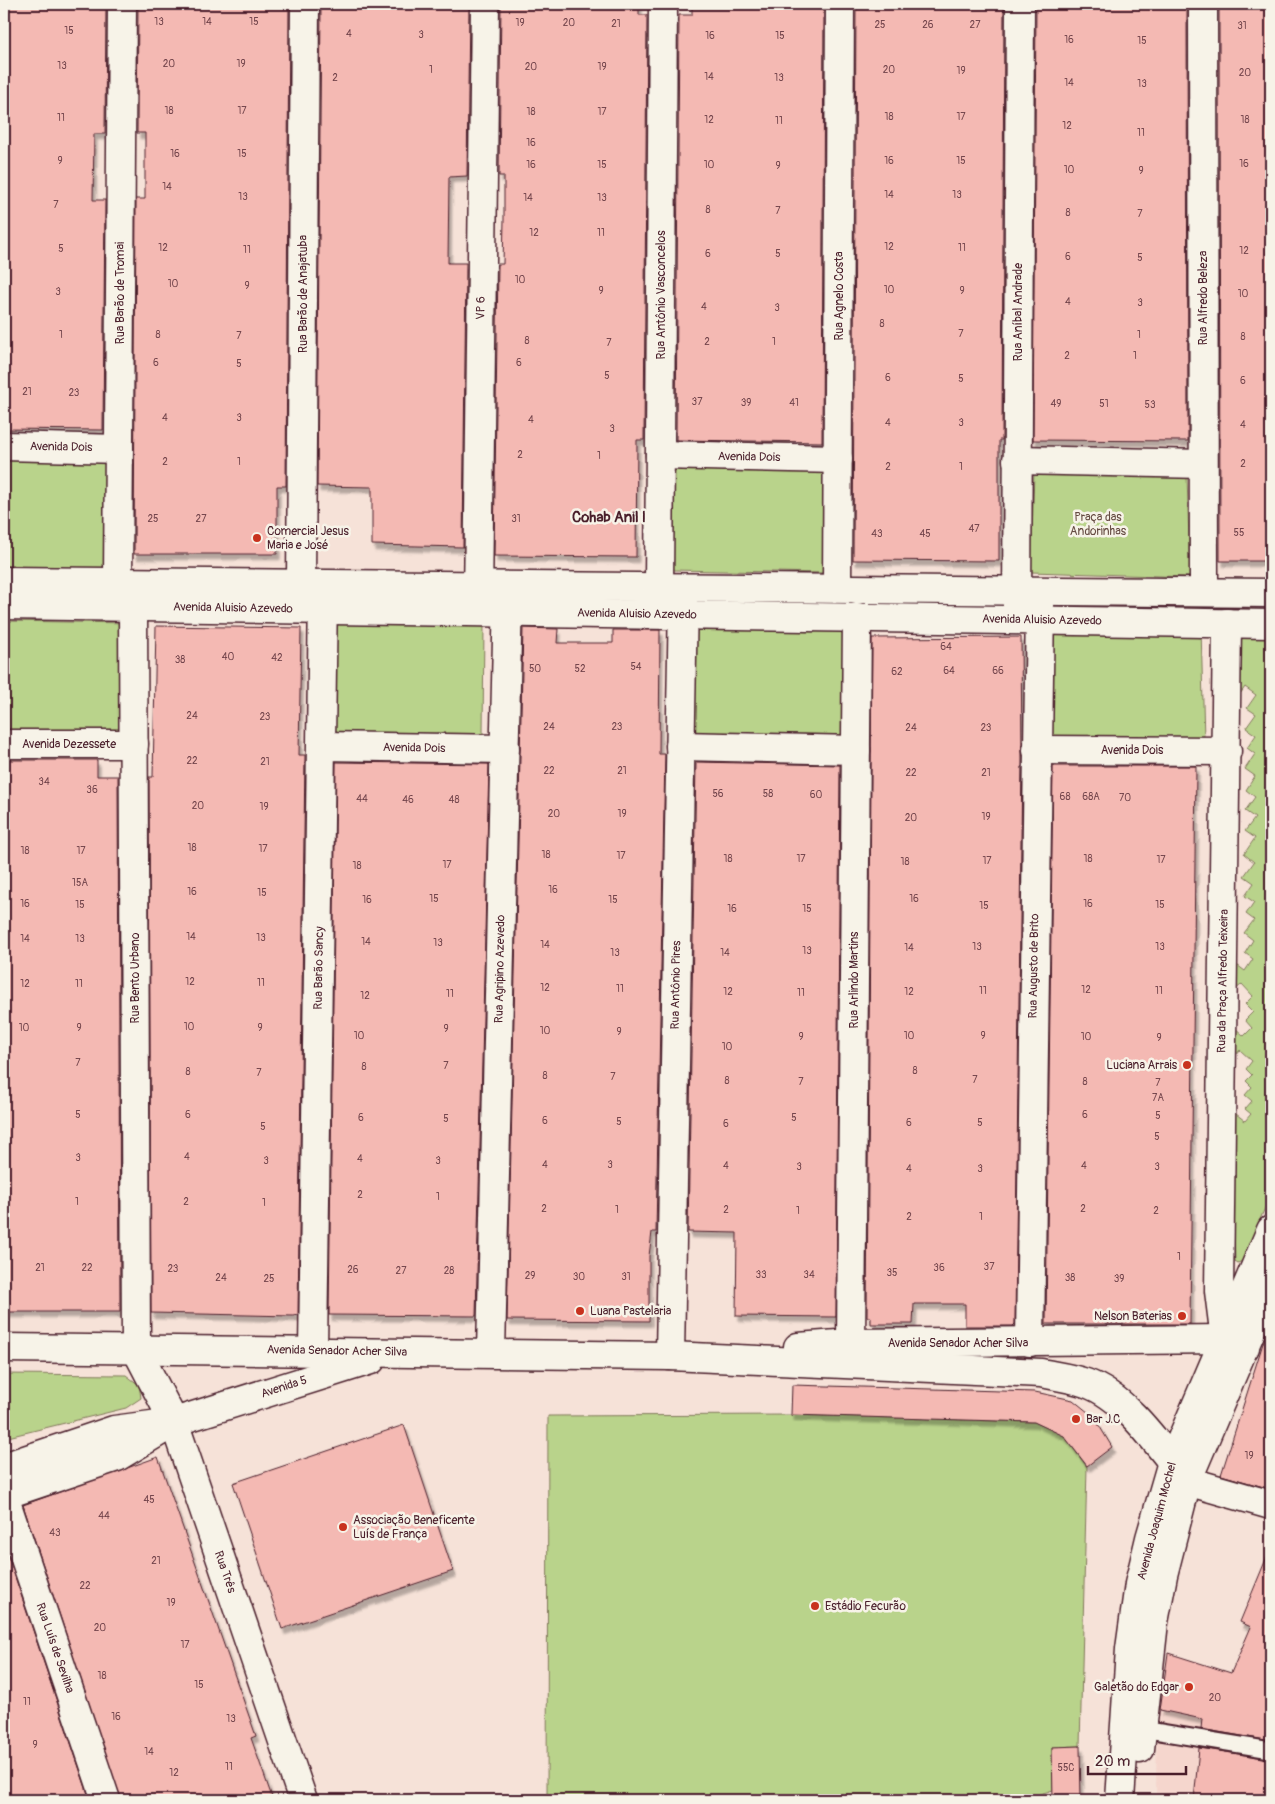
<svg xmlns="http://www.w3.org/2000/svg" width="1275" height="1804" viewBox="0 0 1275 1804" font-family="Pangolin,sans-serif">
<defs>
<filter id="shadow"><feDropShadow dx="3" dy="5.5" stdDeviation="1" flood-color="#0004"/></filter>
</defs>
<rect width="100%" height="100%" fill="#f6e2d8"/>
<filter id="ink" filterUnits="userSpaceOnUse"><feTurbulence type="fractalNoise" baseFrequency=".02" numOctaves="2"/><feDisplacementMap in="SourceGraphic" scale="10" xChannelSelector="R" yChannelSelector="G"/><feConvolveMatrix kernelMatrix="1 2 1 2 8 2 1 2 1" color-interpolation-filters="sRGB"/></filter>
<g filter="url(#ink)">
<polygon fill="#f5d6cd" points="1157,1710 1271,1733 1271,1800 1156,1800"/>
<g fill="#b9d38b" stroke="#82795b">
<polygon points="4,456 107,459 104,571 4,570"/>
<polygon points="674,468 828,472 828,573 672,570"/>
<polygon points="1034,472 1187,475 1190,577 1031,572"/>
<polygon points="4,621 129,623 130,734 4,731"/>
<polygon points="330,623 484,624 483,734 329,732"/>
<polygon points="1047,627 1201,628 1204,740 1045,738"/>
<polygon points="692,629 851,632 850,738 690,734"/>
<polygon points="1271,633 1271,1194 1242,1261 1238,1263 1235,1261 1231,1110 1245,1121 1251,1114 1245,1109 1252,1101 1245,1095 1252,1087 1246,1081 1252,1075 1246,1069 1252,1061 1240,1050 1232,1060 1232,1025 1244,1036 1252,1028 1245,1020 1253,1012 1245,1004 1253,996 1242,984 1232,993 1233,962 1245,971 1253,959 1245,953 1253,940 1244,933 1254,920 1246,914 1254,902 1245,896 1254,883 1244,876 1254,862 1244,854 1255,838 1245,831 1255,818 1245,811 1255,797 1246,790 1255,776 1245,769 1255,754 1247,748 1256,735 1246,728 1256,714 1247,708 1256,695 1245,687 1236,700 1238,634"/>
<polygon points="4,1374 126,1375 139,1385 141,1398 126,1408 4,1438"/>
<polygon points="791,1415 1034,1422 1064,1436 1087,1467 1080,1746 1052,1747 1053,1790 1021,1800 547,1800 548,1416"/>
</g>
<g fill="#f4b9b3" stroke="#4a1f2b" filter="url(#shadow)">
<polygon points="4,4 106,4 105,134 94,134 93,200 105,200 103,430 4,429"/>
<polygon points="138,4 289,4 286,486 277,486 277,554 134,554 136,199 145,199 145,133 137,133"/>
<polygon points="321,4 469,4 467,176 449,177 448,263 466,263 463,547 372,545 372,487 317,486"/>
<polygon points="501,4 639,4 639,15 647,15 644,440 637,440 636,557 494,556 498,264 503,264 504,220 504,176 499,176"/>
<polygon points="692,4 824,4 822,442 676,440 679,15 692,15"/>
<polygon points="856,4 1004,4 1002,440 999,440 999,561 853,560"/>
<polygon points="1036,4 1187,4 1188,441 1033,440"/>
<polygon points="1219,4 1271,4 1271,561 1220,561"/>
<polygon points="156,626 301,628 299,755 305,755 298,1315 293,1316 151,1313 149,777 153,777"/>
<polygon points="523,628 558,629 557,643 613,643 613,630 660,630 659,754 665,754 656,1232 652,1232 649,1256 649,1321 507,1320"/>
<polygon points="1021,637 1022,759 1015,1324 1013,1326 965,1326 965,1304 914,1304 913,1324 871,1324 871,1317 867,1317 872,638"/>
<polygon points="4,760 97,760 97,776 118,776 120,1312 4,1312"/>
<polygon points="336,762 489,764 476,1316 329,1315"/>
<polygon points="696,762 840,765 836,1317 736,1316 737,1233 688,1232"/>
<polygon points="1053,766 1196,766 1190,1324 1046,1324"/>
<polygon points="1266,1334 1271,1335 1271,1489 1221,1475"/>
<polygon points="792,1385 1035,1392 1073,1400 1094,1417 1112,1447 1087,1466 1064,1436 1034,1422 791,1415"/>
<polygon points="404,1425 453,1571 282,1629 233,1483"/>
<polygon points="158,1457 256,1736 251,1738 273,1800 121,1800 23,1505"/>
<polygon points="4,1544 90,1800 4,1800"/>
<polygon points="1271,1547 1271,1741 1201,1729 1202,1719 1160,1710 1168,1653 1231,1673 1251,1627 1240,1622"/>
<polygon points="1080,1746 1081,1800 1053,1800 1052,1747"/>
<polygon points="1199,1748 1271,1759 1267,1800 1194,1800"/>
</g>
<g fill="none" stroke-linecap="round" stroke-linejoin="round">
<g stroke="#4a1f2b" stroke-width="19">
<polyline id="lane" points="1142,1729 1271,1750"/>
</g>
<g stroke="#4a1f2b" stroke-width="31">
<g id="street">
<polyline points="1203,4 1204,592"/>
<polyline points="4,446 119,449"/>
<polyline points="660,455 838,459"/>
<polyline points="1017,460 1203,464"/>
<polyline points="4,581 1271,593"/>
<polyline points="118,582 122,4"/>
<polyline points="301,583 305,4"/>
<polyline points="659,587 663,4"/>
<polyline points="837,588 840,4"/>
<polyline points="478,602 485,4"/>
<polyline points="4,605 1271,624"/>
<polyline points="133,607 136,1349"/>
<polyline points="1017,607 1020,4"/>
<polyline points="4,744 134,744"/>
<polyline points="323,746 505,749"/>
<polyline points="680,746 856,750"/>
<polyline points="1037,750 1227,751"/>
<polyline points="1225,1339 1219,1291 1227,623"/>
<polyline points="1030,1342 1040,602"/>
<polyline points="851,1343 857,617"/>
<polyline points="313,1351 323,591"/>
<polyline points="491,1353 508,594"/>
<polyline points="670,1356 683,597"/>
<polyline points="1187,1481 1271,1505"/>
<polyline points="4,1496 106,1800"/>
</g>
</g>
<g stroke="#4a1f2b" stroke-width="31">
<g id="secondary">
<polyline points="798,1347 851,1343 1225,1339 1245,1347"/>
<path d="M4,1348L670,1356L1041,1373C1056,1376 1072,1378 1086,1383C1128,1398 1160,1448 1187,1481"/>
<polyline points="136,1349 174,1422 303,1800"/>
<polyline points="4,1467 114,1430 174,1422 371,1360"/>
<polyline points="4,1495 117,1457 165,1428"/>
<polyline points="1140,1749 1154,1622 1163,1575 1187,1481 1271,1284"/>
<polyline points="1120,1800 1130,1649 1139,1584 1150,1538 1172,1462 1271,1230"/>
</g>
</g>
<use href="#lane" stroke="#f7f3e8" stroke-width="15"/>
<use href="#street" stroke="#f7f3e8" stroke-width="28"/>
<use href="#secondary" stroke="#f7f3e8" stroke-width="28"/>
</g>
</g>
<g fill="#c8321e" stroke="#f7f3e8" stroke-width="2">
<circle cx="257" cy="538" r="5"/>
<circle cx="1187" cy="1065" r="5"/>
<circle cx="580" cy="1311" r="5"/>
<circle cx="1182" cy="1316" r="5"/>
<circle cx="1076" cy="1419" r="5"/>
<circle cx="343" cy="1527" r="5"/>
<circle cx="815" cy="1606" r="5"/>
<circle cx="1189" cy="1687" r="5"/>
</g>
<g text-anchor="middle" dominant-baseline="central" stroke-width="5" stroke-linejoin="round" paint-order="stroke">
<g font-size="10" fill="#74464d">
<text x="159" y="22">13</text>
<text x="207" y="22">14</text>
<text x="254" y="22">15</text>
<text x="520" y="23">19</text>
<text x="569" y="23">20</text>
<text x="616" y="24">21</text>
<text x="880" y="25">25</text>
<text x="928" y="25">26</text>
<text x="975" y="25">27</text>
<text x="1242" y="26">31</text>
<text x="69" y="31">15</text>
<text x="349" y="34">4</text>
<text x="421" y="35">3</text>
<text x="710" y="36">16</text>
<text x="780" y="36">15</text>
<text x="1069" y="40">16</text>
<text x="1142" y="41">15</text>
<text x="169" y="64">20</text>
<text x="241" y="64">19</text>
<text x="62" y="66">13</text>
<text x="531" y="67">20</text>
<text x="602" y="67">19</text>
<text x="431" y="70">1</text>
<text x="889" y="70">20</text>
<text x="961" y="71">19</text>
<text x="1245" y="73">20</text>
<text x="709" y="77">14</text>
<text x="335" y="78">2</text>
<text x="779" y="78">13</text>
<text x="1069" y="83">14</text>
<text x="1142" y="84">13</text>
<text x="169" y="111">18</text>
<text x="242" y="111">17</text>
<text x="531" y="112">18</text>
<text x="602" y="112">17</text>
<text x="889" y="117">18</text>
<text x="961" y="117">17</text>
<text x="61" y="118">11</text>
<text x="709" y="120">12</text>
<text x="1245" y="120">18</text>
<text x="779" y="121">11</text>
<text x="1067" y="126">12</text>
<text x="1141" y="133">11</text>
<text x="531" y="143">16</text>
<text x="175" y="154">16</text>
<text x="242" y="154">15</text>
<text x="60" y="161">9</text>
<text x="889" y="161">16</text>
<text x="961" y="161">15</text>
<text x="1244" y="164">16</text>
<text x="531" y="165">16</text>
<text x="602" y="165">15</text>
<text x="709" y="165">10</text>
<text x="778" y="166">9</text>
<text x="1069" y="170">10</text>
<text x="1141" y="171">9</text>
<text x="167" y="187">14</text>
<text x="889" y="195">14</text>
<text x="957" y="195">13</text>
<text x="243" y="197">13</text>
<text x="528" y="198">14</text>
<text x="602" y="198">13</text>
<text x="56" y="205">7</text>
<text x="708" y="210">8</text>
<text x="778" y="211">7</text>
<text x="1068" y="213">8</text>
<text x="1140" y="214">7</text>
<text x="534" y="233">12</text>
<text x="601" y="233">11</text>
<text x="889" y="247">12</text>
<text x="163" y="248">12</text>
<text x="962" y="248">11</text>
<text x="61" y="249">5</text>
<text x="247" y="250">11</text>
<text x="1244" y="251">12</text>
<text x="708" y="254">6</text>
<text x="778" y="254">5</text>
<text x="1068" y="257">6</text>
<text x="1140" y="258">5</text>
<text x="520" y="280">10</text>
<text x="173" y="284">10</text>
<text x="247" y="286">9</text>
<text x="889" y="290">10</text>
<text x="601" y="291">9</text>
<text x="962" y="291">9</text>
<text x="58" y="292">3</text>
<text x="1243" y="294">10</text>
<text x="1068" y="302">4</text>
<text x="1140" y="303">3</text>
<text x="704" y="307">4</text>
<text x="777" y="308">3</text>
<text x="882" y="324">8</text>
<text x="961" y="334">7</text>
<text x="61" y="335">1</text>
<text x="158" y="335">8</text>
<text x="1139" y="335">1</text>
<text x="239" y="336">7</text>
<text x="1243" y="337">8</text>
<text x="527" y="341">8</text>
<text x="707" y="342">2</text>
<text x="774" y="342">1</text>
<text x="609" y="343">7</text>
<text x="1067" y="356">2</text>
<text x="1135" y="356">1</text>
<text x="156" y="363">6</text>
<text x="519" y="363">6</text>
<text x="239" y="364">5</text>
<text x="607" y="376">5</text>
<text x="888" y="378">6</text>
<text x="961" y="379">5</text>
<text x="1243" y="381">6</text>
<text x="27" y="392">21</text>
<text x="74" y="393">23</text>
<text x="697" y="402">37</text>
<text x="746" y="403">39</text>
<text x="794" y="403">41</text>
<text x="1056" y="404">49</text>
<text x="1104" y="404">51</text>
<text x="1150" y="405">53</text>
<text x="165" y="418">4</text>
<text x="239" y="418">3</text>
<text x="531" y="420">4</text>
<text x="888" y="423">4</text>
<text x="961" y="423">3</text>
<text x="1243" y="425">4</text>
<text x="612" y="429">3</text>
<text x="520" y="455">2</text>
<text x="599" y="456">1</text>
<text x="165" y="462">2</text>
<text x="239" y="462">1</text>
<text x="1243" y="464">2</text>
<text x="888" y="467">2</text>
<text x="961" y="467">1</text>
<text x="153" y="519">25</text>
<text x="201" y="519">27</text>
<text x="516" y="519">31</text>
<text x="974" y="529">47</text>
<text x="1239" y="533">55</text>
<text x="877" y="534">43</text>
<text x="925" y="534">45</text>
<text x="946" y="647">64</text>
<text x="228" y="657">40</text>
<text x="277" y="658">42</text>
<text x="180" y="660">38</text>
<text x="636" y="667">54</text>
<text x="535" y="669">50</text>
<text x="580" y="669">52</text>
<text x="949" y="671">64</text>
<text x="998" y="671">66</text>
<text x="897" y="672">62</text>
<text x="192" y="716">24</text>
<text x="265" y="717">23</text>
<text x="549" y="727">24</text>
<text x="617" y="727">23</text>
<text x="911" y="728">24</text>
<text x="986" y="728">23</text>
<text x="192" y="761">22</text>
<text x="265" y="762">21</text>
<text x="549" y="771">22</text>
<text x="622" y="771">21</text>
<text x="911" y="773">22</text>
<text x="986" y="773">21</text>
<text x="44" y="782">34</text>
<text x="92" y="790">36</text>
<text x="718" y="794">56</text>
<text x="768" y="794">58</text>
<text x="816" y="795">60</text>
<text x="1065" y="797">68</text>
<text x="1091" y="797">68A</text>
<text x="1125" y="798">70</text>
<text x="362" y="799">44</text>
<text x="408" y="800">46</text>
<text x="454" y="800">48</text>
<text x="198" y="806">20</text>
<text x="264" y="807">19</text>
<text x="554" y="814">20</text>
<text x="622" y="814">19</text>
<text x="986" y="817">19</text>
<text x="911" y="818">20</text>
<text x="192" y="848">18</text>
<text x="263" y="849">17</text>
<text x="25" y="851">18</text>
<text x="81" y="851">17</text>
<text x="546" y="855">18</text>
<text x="621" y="856">17</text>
<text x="728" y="859">18</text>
<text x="801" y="859">17</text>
<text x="1088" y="859">18</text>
<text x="1161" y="860">17</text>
<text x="987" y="861">17</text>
<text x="905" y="862">18</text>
<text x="447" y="865">17</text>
<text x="357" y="866">18</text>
<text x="80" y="883">15A</text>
<text x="553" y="890">16</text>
<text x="192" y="892">16</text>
<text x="262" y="893">15</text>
<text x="434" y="899">15</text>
<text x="914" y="899">16</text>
<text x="367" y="900">16</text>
<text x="613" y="900">15</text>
<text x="25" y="904">16</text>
<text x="1088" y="904">16</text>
<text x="80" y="905">15</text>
<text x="1160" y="905">15</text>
<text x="984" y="906">15</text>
<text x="732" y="909">16</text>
<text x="807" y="909">15</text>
<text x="191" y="937">14</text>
<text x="261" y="938">13</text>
<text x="25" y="939">14</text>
<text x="80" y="939">13</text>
<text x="366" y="942">14</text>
<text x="438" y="943">13</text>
<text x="545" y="945">14</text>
<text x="977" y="947">13</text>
<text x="1160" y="947">13</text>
<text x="909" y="948">14</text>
<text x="807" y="951">13</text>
<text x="615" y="953">13</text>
<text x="725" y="953">14</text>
<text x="190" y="982">12</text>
<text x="261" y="983">11</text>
<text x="25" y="984">12</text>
<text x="79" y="984">11</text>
<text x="545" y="988">12</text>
<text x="620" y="989">11</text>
<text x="1086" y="990">12</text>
<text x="983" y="991">11</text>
<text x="1159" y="991">11</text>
<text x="728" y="992">12</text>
<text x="909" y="992">12</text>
<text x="801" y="993">11</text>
<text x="450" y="994">11</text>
<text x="365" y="996">12</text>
<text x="189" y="1027">10</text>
<text x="24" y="1028">10</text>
<text x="79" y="1028">9</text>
<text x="260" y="1028">9</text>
<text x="446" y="1029">9</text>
<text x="545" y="1031">10</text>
<text x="619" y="1032">9</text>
<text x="359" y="1036">10</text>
<text x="909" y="1036">10</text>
<text x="983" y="1036">9</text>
<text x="801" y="1037">9</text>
<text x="1086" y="1037">10</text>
<text x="1159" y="1038">9</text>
<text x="727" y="1047">10</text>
<text x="78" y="1063">7</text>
<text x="446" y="1066">7</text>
<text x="364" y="1067">8</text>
<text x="915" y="1071">8</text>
<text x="188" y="1072">8</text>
<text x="259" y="1073">7</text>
<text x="545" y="1076">8</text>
<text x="613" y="1077">7</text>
<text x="975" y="1080">7</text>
<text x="727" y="1081">8</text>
<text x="801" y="1082">7</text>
<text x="1085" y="1082">8</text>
<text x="1158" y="1083">7</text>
<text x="1158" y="1098">7A</text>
<text x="78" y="1115">5</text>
<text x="188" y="1115">6</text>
<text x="1085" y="1115">6</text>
<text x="1158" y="1116">5</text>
<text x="361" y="1118">6</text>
<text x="794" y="1118">5</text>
<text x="446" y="1119">5</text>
<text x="545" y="1121">6</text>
<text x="619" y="1122">5</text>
<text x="909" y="1123">6</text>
<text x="980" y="1123">5</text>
<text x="726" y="1124">6</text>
<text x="263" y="1127">5</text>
<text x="1157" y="1137">5</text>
<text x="187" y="1157">4</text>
<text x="78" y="1158">3</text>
<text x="360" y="1159">4</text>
<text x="266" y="1161">3</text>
<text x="438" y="1161">3</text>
<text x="545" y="1165">4</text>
<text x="610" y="1165">3</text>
<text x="726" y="1166">4</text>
<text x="1084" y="1166">4</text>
<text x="799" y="1167">3</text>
<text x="1157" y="1167">3</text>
<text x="909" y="1169">4</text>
<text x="980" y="1169">3</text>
<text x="360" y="1195">2</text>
<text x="438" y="1197">1</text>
<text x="77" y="1202">1</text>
<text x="186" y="1202">2</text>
<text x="264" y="1203">1</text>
<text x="544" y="1209">2</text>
<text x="1083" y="1209">2</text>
<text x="617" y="1210">1</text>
<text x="726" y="1210">2</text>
<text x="798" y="1211">1</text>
<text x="1156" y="1211">2</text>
<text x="909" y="1217">2</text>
<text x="981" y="1217">1</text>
<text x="1179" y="1257">1</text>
<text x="989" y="1267">37</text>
<text x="40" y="1268">21</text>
<text x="87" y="1268">22</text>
<text x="939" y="1268">36</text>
<text x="173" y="1269">23</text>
<text x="353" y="1270">26</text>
<text x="401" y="1271">27</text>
<text x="449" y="1271">28</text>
<text x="892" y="1273">35</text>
<text x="761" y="1275">33</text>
<text x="809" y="1275">34</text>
<text x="530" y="1276">29</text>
<text x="579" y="1277">30</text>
<text x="626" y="1277">31</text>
<text x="221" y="1278">24</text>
<text x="1070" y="1278">38</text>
<text x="269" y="1279">25</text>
<text x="1119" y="1279">39</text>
<text x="1249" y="1456">19</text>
<text x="149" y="1500">45</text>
<text x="104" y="1516">44</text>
<text x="55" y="1533">43</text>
<text x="156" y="1561">21</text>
<text x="85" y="1586">22</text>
<text x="171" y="1603">19</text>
<text x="100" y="1628">20</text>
<text x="185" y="1645">17</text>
<text x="102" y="1676">18</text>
<text x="199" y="1685">15</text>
<text x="1215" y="1698">20</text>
<text x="27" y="1702">11</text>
<text x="116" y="1717">16</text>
<text x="231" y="1719">13</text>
<text x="35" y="1745">9</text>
<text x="149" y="1752">14</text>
<text x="229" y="1767">11</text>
<text x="1066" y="1768">55C</text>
<text x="174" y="1773">12</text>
</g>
<g font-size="12" fill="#4a1f2b" stroke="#f7f3e8">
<text transform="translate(120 293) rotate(-90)">Rua Barão de Tromai</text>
<text transform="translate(303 294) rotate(-90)">Rua Barão de Anajatuba</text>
<text transform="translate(661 295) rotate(-90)">Rua Antônio Vasconcelos</text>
<text transform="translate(839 296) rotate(-90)">Rua Agnelo Costa</text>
<text transform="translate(1203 298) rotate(-90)">Rua Alfredo Beleza</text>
<text transform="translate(481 308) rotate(-89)">VP 6</text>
<text transform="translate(1018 312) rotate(-90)">Rua Aníbal Andrade</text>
<text transform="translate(61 447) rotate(1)">Avenida Dois</text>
<text transform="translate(749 457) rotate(1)">Avenida Dois</text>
<text transform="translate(233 608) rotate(1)">Avenida Aluisio Azevedo</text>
<text transform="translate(637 614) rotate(1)">Avenida Aluisio Azevedo</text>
<text transform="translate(1042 620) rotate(1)">Avenida Aluisio Azevedo</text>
<text x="69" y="744">Avenida Dezessete</text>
<text transform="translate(414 748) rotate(1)">Avenida Dois</text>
<text x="1132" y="750">Avenida Dois</text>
<text transform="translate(1034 966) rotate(-89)">Rua Augusto de Brito</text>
<text transform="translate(319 968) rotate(-89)">Rua Barão Sancy</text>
<text transform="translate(500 969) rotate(-89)">Rua Agripino Azevedo</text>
<text transform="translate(135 978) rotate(-90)">Rua Bento Urbano</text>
<text transform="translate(854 980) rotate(-90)">Rua Arlindo Martins</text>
<text transform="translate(1223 981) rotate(-89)">Rua da Praça Alfredo Teixeira</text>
<text transform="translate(676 985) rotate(-89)">Rua Antônio Pires</text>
<text x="958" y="1343">Avenida Senador Acher Silva</text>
<text transform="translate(337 1351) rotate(1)">Avenida Senador Acher Silva</text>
<text transform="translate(284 1387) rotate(-18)">Avenida 5</text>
<text transform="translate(1157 1521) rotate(-75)">Avenida Joaquim Mochel</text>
<text transform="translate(225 1572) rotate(71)">Rua Três</text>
<text transform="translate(55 1648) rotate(71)">Rua Luís de Sevilha</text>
</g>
<g font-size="12" fill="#664c43" stroke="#f7f3e8">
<text x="1098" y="517">Praça das<tspan x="1098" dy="14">Andorinhas</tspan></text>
</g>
<g font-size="12" fill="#4a1f2b" stroke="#f7f3e8" text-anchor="start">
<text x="267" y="531">Comercial Jesus<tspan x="267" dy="14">Maria e José</tspan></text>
<text x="1177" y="1065" text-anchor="end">Luciana Arrais</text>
<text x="590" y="1311">Luana Pastelaria</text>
<text x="1172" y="1316" text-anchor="end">Nelson Baterias</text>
<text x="1086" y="1419">Bar J.C</text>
<text x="353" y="1520">Associação Beneficente<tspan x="353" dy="14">Luís de França</tspan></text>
<text x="825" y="1606">Estádio Fecurão</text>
<text x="1179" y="1687" text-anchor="end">Galetão do Edgar</text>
</g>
<g font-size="15" font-weight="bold" fill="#4a1f2b" stroke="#f7f3e8">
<text x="609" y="517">Cohab Anil I</text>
</g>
</g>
<rect width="1275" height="1804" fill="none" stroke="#f7f3e8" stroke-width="20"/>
<rect x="10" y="10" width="1255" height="1784" fill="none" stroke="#4a1f2b" stroke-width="2" filter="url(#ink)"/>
<path d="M1088 1766v8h98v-8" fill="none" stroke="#4a1f2b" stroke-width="2.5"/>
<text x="1095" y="1766" font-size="15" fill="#4a1f2b" stroke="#f7f3e8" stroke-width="4" paint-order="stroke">20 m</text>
</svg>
